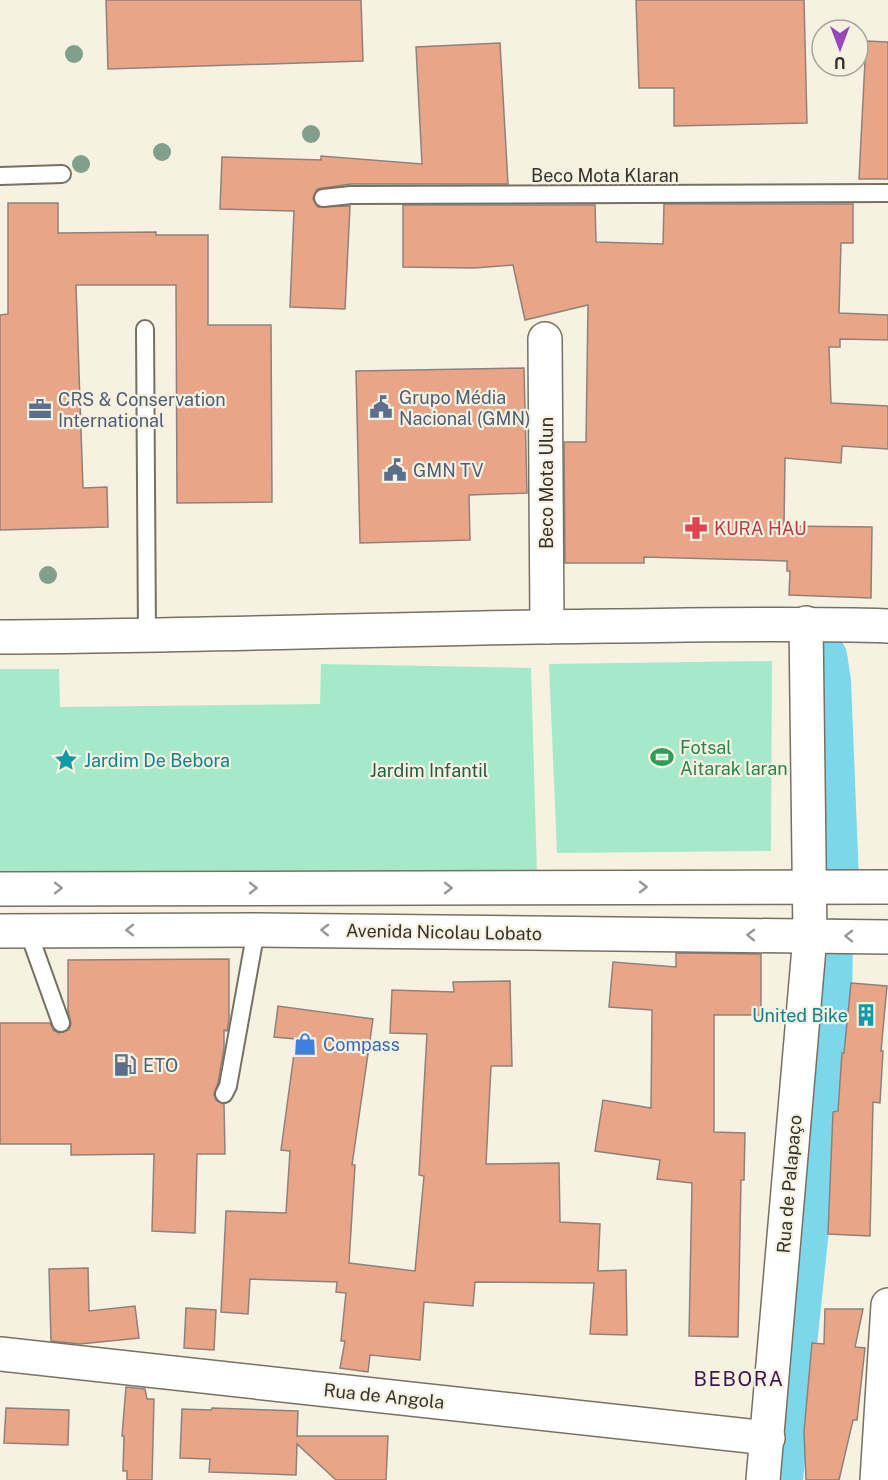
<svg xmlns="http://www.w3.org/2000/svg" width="888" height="1480" viewBox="0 0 888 1480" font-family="'Public Sans',sans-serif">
<rect width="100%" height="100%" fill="#f6f1e1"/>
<g fill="#a6e9ca">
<polygon points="772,661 771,851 557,853 549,664"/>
<polygon points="321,664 531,668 537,874 0,871 0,669 59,669 60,707 320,704"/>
</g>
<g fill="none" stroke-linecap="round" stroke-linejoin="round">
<g stroke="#7cd7ea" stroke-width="36">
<polyline points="829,655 833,681 841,881"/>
<polyline points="785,1480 834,1007 835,936"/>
</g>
</g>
<g fill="#e9a588" stroke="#91817a" stroke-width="1.5">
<polygon points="106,0 361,0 363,61 108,69"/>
<polygon points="636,0 804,0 807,123 674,126 674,88 639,88"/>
<polygon points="866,41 888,42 888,179 859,179"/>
<polygon points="500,43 508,184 351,184 317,189 313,199 318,207 350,206 345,309 290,307 294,211 220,209 222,157 321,160 321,156 422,164 416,47"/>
<polygon points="8,203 58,203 58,233 156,232 156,235 208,235 208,325 271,325 272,502 177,503 176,285 76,285 83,488 107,487 108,527 0,530 0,315 8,314"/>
<polygon points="664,204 853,204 853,243 841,243 839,313 888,315 888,340 840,339 840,347 829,347 831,403 888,406 888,449 842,446 841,463 785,458 784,526 872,527 871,598 789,595 790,571 787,571 787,561 644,557 644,563 565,563 564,442 586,442 588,305 525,320 513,265 474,268 403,267 403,205 595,205 596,242 663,244"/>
<polygon points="524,368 527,493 469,495 470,540 360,543 356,371"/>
<polygon points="676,953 761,954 761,1015 714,1015 714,1132 745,1133 744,1180 741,1180 738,1337 689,1336 692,1183 657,1179 660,1160 595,1151 603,1100 651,1108 652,1010 609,1007 613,962 676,967"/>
<polygon points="229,959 229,1019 227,1031 224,1030 224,1049 218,1083 214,1094 216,1100 224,1104 225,1154 197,1154 195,1233 152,1231 154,1154 71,1155 71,1144 0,1144 0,1023 50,1023 54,1031 59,1033 69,1030 71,1024 68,1011 68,960"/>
<polygon points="510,981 512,1066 491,1066 486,1164 559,1163 560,1222 600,1224 598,1271 626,1270 627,1335 590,1334 594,1283 475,1282 473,1306 424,1302 420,1360 370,1355 368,1372 340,1368 345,1341 341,1341 346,1293 336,1292 337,1282 250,1279 248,1314 221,1312 226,1211 286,1213 290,1151 281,1150 296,1039 274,1037 278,1006 373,1019 352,1165 355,1165 349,1263 415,1271 424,1176 419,1175 427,1034 390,1033 392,990 454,992 453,982"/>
<polygon points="851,983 887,986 881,1051 883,1051 880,1103 873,1102 870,1236 828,1234 833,1112 838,1111 842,1053 844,1053"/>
<polygon points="88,1268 89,1311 135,1306 139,1338 80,1344 51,1341 49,1269"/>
<polygon points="186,1308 216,1310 214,1350 184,1348"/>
<polygon points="825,1309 863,1309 855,1347 865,1348 857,1420 853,1420 839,1480 806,1480 804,1432 812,1343 824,1344"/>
<polygon points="126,1387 145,1389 147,1399 154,1399 152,1480 127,1480 127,1471 123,1471 124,1436 122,1436"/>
<polygon points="6,1408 69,1410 68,1445 4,1443"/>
<polygon points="212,1408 298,1411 297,1436 388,1436 386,1480 336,1480 297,1444 296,1475 209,1472 210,1459 180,1458 182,1409 211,1410"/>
</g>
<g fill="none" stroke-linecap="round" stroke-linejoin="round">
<g stroke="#757163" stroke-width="20">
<g id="service">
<polyline points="0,176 62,174"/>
<polyline points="323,198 351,195 888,193"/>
<polyline points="145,329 147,636"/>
<polyline points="28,931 61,1023"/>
<polyline points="224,1094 228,1086 256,930"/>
</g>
</g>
<g stroke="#757163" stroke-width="36">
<g id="minor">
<polyline points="545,339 547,627"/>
<polyline points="877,1480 888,1305"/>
</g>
</g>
<g stroke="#757163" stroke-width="36">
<g id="tertiary">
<path d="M0,637C204,636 408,628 612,626C704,625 796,623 888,626"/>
<polyline points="0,1354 768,1438"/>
<polyline points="763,1480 810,936 806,623"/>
</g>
</g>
<g stroke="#757163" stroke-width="36">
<g id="primary">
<polyline points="0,889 888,887"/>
<polyline points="0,931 256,930 888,937"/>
</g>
</g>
<use href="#service" stroke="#fff" stroke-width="16"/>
<use href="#minor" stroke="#fff" stroke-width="33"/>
<use href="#tertiary" stroke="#fff" stroke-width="33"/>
<use href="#primary" stroke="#fff" stroke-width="33"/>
</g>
<g fill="#819f8b">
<circle cx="74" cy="54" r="9"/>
<circle cx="311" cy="134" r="9"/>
<circle cx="162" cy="152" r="9"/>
<circle cx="81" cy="164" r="9"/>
<circle cx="48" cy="575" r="9"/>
</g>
<defs><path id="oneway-chevron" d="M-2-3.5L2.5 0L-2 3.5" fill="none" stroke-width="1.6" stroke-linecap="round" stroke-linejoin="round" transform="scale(1.5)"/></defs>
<g stroke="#9a9896">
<use href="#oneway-chevron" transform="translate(643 887)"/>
<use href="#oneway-chevron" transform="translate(58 888)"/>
<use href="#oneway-chevron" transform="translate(253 888)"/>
<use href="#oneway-chevron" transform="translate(448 888)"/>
<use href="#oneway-chevron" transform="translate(130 930) rotate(180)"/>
<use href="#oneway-chevron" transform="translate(325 930) rotate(-179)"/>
<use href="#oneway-chevron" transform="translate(751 935) rotate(-179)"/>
<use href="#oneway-chevron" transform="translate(849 936) rotate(-179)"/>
</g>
<defs>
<g id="civic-bare" transform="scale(1.8)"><path d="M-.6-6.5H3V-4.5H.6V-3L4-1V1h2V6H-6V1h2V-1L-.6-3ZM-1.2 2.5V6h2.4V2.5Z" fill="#5c6f8a" stroke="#f6f1e1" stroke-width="2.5" paint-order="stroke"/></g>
<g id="office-bare" transform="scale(1.8)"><path d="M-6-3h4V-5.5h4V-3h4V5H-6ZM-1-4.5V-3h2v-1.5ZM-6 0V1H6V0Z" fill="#5c6f8a" stroke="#f6f1e1" stroke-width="2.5" paint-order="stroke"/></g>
<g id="pharmacy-bare" transform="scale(1.8)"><path d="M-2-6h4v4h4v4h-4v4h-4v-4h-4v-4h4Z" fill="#e0444e" stroke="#f6f1e1" stroke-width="2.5" paint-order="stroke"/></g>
<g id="stadium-bare" transform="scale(1.8)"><path d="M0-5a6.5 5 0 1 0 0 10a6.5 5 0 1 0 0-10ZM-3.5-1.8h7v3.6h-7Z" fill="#2e9e5b" stroke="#f6f1e1" stroke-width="2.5" paint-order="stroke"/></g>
<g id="sight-bare" transform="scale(1.8)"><path d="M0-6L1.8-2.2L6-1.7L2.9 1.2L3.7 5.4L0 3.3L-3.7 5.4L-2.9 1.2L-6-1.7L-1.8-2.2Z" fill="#0f9aa8" stroke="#f6f1e1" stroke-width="2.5" paint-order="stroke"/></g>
<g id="building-bare" transform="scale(1.8)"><path d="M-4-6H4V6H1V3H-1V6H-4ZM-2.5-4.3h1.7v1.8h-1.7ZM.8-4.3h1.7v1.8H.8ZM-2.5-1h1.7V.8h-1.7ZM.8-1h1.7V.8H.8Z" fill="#0f9aa8" stroke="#f6f1e1" stroke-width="2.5" paint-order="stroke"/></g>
<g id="shop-bare" transform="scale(1.8)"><path d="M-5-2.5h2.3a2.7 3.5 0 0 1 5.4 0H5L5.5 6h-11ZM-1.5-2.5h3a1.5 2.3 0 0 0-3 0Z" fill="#3f7fe0" stroke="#f6f1e1" stroke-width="2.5" paint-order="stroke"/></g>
<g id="fuel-bare" transform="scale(1.8)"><path d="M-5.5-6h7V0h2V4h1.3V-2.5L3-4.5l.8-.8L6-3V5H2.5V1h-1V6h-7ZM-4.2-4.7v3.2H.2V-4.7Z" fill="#5c6f8a" stroke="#f6f1e1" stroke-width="2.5" paint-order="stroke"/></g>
</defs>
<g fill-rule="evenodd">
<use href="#civic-bare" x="381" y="407"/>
<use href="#office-bare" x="40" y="409"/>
<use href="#civic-bare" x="395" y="470"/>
<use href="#pharmacy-bare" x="696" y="528"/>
<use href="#stadium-bare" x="662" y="757"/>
<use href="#sight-bare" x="66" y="760"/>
<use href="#building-bare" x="866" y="1015"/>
<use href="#shop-bare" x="305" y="1044"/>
<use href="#fuel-bare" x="125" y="1065"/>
</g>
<g text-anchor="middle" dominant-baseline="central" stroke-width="4.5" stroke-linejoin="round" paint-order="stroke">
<g font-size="18" fill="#34322c" stroke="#f6f1e1">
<text x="605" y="175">Beco Mota Klaran</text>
<text transform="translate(546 483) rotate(-90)">Beco Mota Ulun</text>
<text transform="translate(444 932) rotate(1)">Avenida Nicolau Lobato</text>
<text transform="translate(789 1184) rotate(-85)">Rua de Palapaço</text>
<text transform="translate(384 1396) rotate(6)">Rua de Angola</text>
</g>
<g font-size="18" fill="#4e5e75" stroke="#f6f1e1" text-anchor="start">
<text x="399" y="397">Grupo Média<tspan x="399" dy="21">Nacional (GMN)</tspan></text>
<text x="58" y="399">CRS &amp; Conservation<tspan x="58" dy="21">International</tspan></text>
<text x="413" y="470">GMN TV</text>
<text x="143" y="1065">ETO</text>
</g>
<g font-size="18" fill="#be3a42" stroke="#f6f1e1" text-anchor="start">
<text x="714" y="528">KURA HAU</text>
</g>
<g font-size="18" fill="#27864d" stroke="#f6f1e1" text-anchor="start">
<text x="680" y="747">Fotsal<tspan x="680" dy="21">Aitarak laran</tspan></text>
</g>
<g font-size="18" fill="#0d838f" stroke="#f6f1e1" text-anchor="start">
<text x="84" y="760">Jardim De Bebora</text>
<text x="848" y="1015" text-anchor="end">United Bike</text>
</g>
<g font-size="18" fill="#225c45" stroke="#f6f1e1">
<text x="429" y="770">Jardim Infantil</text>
</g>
<g font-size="18" fill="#366cbe" stroke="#f6f1e1" text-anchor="start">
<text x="323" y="1044">Compass</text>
</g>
<g font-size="20" letter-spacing="1.5" fill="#3a164c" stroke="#f6f1e1">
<text x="739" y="1379">BEBORA</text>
</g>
</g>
<g transform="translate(840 48) rotate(180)"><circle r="28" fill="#f6f1e1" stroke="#a8a599" stroke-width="1.5"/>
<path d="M0-4.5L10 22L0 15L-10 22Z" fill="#9449ba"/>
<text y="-9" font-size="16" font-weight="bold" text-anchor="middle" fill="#34322c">U</text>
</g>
</svg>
